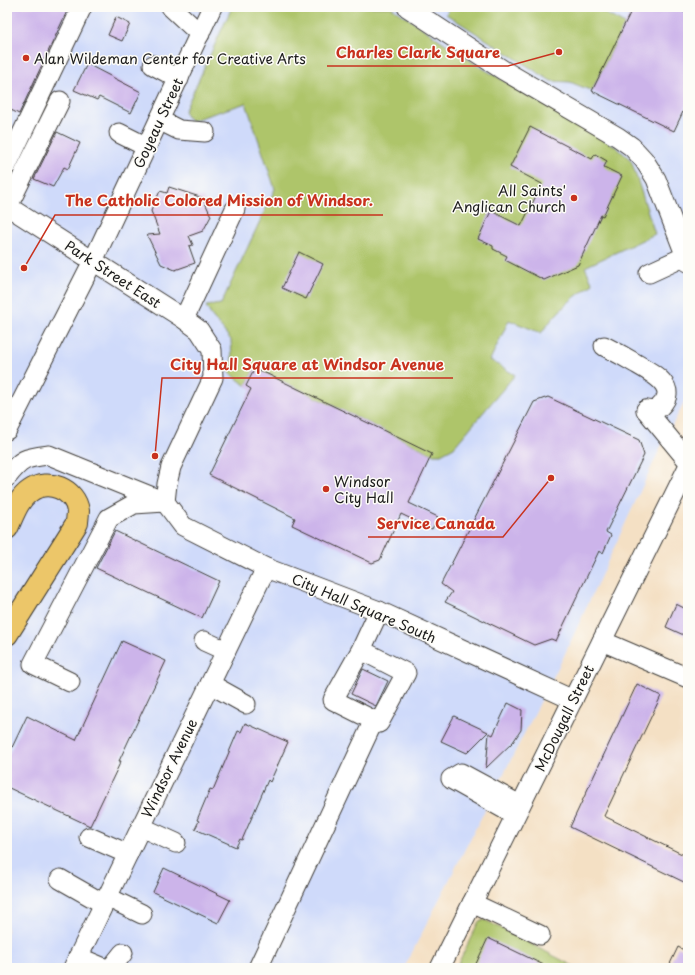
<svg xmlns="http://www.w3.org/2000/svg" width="695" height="975" viewBox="0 0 695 975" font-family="'Playpen Sans',sans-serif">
<rect width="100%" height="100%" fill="#fdfcf7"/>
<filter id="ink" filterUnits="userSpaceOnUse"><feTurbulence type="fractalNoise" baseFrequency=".025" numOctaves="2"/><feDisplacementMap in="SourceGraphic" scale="8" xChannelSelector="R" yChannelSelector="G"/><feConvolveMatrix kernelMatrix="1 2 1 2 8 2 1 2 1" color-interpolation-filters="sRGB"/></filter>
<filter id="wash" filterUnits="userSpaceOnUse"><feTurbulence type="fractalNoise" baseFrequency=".012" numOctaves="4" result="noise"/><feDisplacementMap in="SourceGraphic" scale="16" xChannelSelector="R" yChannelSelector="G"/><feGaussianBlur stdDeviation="0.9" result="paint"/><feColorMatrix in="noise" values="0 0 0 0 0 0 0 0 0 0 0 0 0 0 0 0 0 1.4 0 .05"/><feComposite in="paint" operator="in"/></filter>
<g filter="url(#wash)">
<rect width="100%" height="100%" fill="#f4e0c4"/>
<polygon fill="#cfdafa" points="7,7 688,7 688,396 663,442 562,660 404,968 7,968"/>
<g fill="#aec56a" stroke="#657043">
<path d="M232,7H391L477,65L616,147L631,160L655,234L585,267L593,284C570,299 558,311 541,333L509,320L490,360L515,375L454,447L441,454H432L255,368L246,386L229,372L232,359L231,340L211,315L206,306L221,304L275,189L246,103L190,121L184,112Z"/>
<polygon points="450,7 593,7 625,24 592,91 570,82 551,81 446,14"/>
<polygon points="485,920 577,968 456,968 479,921"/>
</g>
<g id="blocks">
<g fill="#ccb4ea">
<polygon points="7,7 69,7 19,114 7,108"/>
<polygon points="633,7 673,7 688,14 688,101 674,131 592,91"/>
<polygon points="116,17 130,24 122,41 108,35"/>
<polygon points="87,64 141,92 131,113 99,97 97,100 74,90"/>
<polygon points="530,127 592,159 595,154 607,161 604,167 622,176 603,216 601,215 578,265 544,280 505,260 507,256 493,249 493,246 478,239 491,211 521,226 542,184 510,167"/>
<polygon points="57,132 80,143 68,169 64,167 53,187 34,179"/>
<polygon points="169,187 203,198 211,216 203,231 189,236 193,245 189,246 195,263 175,270 161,264 147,235 160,234 151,211 160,191 167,193"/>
<polygon points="299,252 323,264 306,299 282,288"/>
<polygon points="255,368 432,454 409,503 438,517 432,529 401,514 380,560 372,563 292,525 295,518 209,475 251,389 246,386"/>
<polygon points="548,397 639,440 644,455 606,532 611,535 603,553 599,551 556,641 551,639 534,645 445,602 452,592 441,584 534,402"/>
<polygon points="115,531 219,581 202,618 96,568"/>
<polygon points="676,604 688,610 688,637 666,627"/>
<polygon points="122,641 166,661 119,761 121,761 90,826 7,787 7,758 27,716 76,740"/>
<polygon points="363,669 388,681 376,706 351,694"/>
<polygon points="637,684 661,696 604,816 688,857 688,884 570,827"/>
<polygon points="508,703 522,710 521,730 513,742 486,768 489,733 493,735"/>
<polygon points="454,716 488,732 467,753 441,741"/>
<polygon points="245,723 288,742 270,782 268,780 242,840 240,839 236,847 195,829 199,821 197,820 210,789 213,790 238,731 241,732"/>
<polygon points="164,868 230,900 218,923 153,892"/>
<polygon points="488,938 550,968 474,968"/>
<polygon points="678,947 688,952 688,968 668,968"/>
</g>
</g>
</g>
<g filter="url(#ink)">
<use href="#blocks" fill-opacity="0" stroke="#3c3935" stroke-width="1"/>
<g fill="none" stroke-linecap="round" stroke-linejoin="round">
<g stroke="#3c3935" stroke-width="21">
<g id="minor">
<polyline points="171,7 200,34"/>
<polyline points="407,7 503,70 618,137 632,147 644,160 656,179 688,262"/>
<polyline points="153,65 179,79"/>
<polyline points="159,120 179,130 205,132"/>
<polyline points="119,133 147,147"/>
<polyline points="7,165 82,7"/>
<polyline points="7,206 184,319 199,330 212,350 213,378 171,467 167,484 165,502"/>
<polyline points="8,206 60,101"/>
<polyline points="649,273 686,256 688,257"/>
<polyline points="184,319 235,209"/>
<path d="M604,346C614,351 625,357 635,363C654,374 684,389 655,411L646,410"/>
<polyline points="646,410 688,461"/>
<polyline points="7,430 93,261 212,7"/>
<path d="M7,477C22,458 25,458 49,455L160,500"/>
<polyline points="165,502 183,526 266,568 379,611 573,700"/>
<polyline points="204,641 226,651"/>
<polyline points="602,641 688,678"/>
<polyline points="361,650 406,673 379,723 333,700 361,650 379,611"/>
<polyline points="70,682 33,664 109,518 134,504 165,502"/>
<polyline points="210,684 246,704"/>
<polyline points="515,815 451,779 461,773 520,805"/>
<polyline points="141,827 176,843"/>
<polyline points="89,837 128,854"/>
<polyline points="60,879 104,904"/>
<polyline points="107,897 142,914"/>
<polyline points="472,903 540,935"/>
<polyline points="78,957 104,968"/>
<polyline points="73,968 266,568"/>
<polyline points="111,968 123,953"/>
<polyline points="258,968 374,720"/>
<polyline points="440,968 688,467"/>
</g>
</g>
<g stroke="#3c3935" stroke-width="24">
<path id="major" d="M7,528C13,515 18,499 30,491C48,478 75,489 78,511C78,515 77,520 77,523L7,634"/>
</g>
<use href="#minor" stroke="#fff" stroke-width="19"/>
<use href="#major" stroke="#ecc669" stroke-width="22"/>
</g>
</g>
<g fill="#c8321e" stroke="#fdfcf7" stroke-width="1.5">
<circle cx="26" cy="58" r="4"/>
<circle cx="574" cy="198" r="4"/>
<circle cx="326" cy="489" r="4"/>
</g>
<g text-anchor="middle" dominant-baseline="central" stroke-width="3" stroke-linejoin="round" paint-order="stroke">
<g font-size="14" fill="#1c1c1c" stroke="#fdfcf7" text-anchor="start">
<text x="34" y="58">Alan Wildeman Center for Creative Arts</text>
<text x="566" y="190" text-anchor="end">All Saints'<tspan x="566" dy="16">Anglican Church</tspan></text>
<text x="334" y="481">Windsor<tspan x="334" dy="16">City Hall</tspan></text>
</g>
<g font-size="14" fill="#1c1c1c" stroke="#fdfcf7">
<text transform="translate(158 123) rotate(-65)">Goyeau Street</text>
<text transform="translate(113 274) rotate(33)">Park Street East</text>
<text transform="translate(364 608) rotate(23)">City Hall Square South</text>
<text transform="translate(564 718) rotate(-64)">McDougall Street</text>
<text transform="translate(169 768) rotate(-64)">Windsor Avenue</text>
</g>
</g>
<path fill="none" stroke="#c8321e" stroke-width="1.5" d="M559 52L508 66H327M24 268L55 215H383M155 456L162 378H453M551 478L503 537H368"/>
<g fill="#c8321e" stroke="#fdfcf7" stroke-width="1.5">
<circle cx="559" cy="52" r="4"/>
<circle cx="24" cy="268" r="4"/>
<circle cx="155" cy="456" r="4"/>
<circle cx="551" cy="478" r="4"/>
</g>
<g font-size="15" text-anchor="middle" font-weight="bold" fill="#c8321e" stroke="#fdfcf7" stroke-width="3" stroke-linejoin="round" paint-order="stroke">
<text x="418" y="58">Charles Clark Square</text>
<text x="219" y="206">The Catholic Colored Mission of Windsor.</text>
<text x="307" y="370">City Hall Square at Windsor Avenue</text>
<text x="436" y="529">Service Canada</text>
</g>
<rect width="695" height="975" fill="none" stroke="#fdfcf7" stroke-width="24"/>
</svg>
